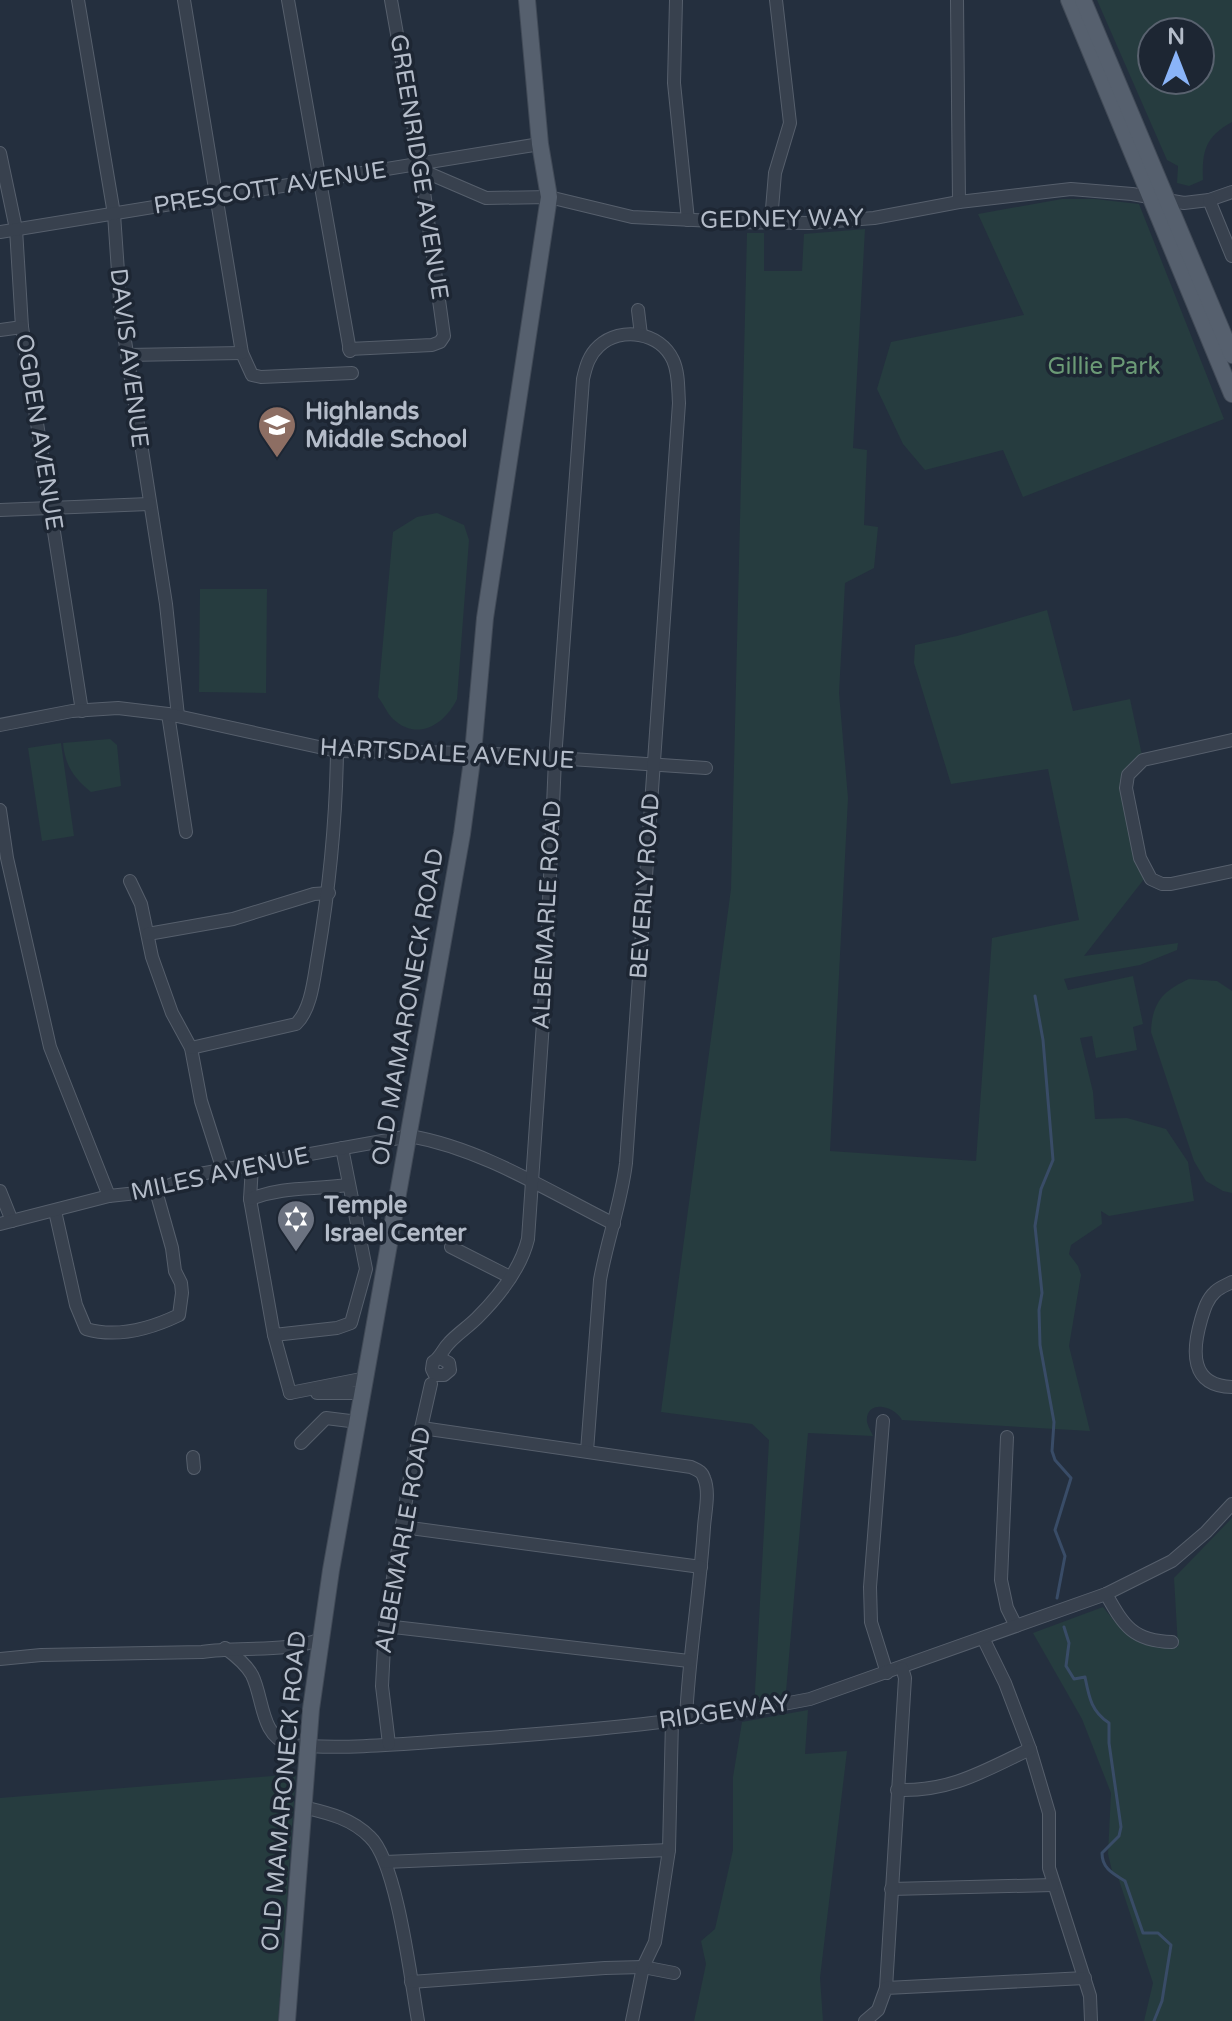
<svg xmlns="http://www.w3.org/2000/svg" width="1232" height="2021" viewBox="0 0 1232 2021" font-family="'Varela Round',sans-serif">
<rect width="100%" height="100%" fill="#242f3e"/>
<g fill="#263c3f" fill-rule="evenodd">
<path d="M1097,0H1232V122C1205,137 1202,151 1203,180L1189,186L1177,183L1178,166L1167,160ZM1200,32V80H1152V32Z"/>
<polygon points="1062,199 1095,199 1139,204 1224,419 1023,497 1003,450 925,470 903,444 877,389 891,342 1024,315 978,214"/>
<path d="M865,229L853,448L867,450L864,525L878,527L874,568L845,583L839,693L848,798L830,1151L976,1161L992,938L1079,920L1048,769L951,784L914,663L915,645L957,636L1047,610L1073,711L1130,699L1143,760L1128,775L1148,874L1084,956L1178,943L1177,950L1140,965L1064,979L1068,990L1133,976L1143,1024L1133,1027L1137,1050L1096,1058L1092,1036L1080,1038L1093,1092L1095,1119L1127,1118L1166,1129L1188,1162L1194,1201L1109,1216L1101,1211L1102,1224L1071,1245L1069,1254L1078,1266L1081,1275L1069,1346L1090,1431L902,1420C893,1404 865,1400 867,1422C868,1427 871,1431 873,1436L808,1433L785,1704L754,1709L769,1440L752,1424L661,1412L731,889L747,233H764V271H802L804,234Z"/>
<path d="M437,513L464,525L469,540L457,699C445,724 418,742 393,719C387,713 383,703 378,697L393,532L417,517Z"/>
<polygon points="200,589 267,589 266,693 199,692"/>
<path d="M110,739L117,745L121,786L91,792C74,778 65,766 63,743Z"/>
<polygon points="61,743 74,836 42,841 28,748"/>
<path d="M1189,979L1217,981L1232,991V1193L1223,1191L1206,1181L1194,1161L1151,1032C1152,1002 1163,991 1189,979Z"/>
<path d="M1232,1518V2021H1144L1153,1983L1118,1877L1113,1875L1108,1854L1111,1793L1082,1719L1033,1633L1103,1607C1127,1637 1137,1650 1178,1647L1174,1578Z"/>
<polygon points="808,1710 805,1754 847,1751 820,1978 823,2021 694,2021 706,1964 701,1941 715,1929 733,1850 733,1777 742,1722"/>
<polygon points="296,1774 278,2021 0,2021 0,1798"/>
</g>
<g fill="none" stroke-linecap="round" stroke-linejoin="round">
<g stroke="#394c67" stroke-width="3">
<polyline points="1035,996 1043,1040 1053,1160 1041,1189 1035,1226 1042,1293 1039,1310 1040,1345 1054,1422 1052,1451 1055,1460 1071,1478 1055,1530 1065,1556 1057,1598"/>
<path d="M1064,1627L1069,1643L1066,1666L1074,1679L1085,1677C1089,1697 1091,1711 1109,1723V1743L1121,1827L1119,1836L1102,1853C1102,1869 1114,1874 1125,1881L1143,1933H1158L1171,1945L1162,2001L1154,2021"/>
</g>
<g stroke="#565f6c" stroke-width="14">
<g id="minor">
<polyline points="78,0 114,214 121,315 166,604 178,716"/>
<polyline points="184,0 242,353 252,375 261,377 352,373"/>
<polyline points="288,0 350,351"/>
<polyline points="676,0 674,83 688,220"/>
<polyline points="957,0 959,202"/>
<polyline points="0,153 16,229 22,327 82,711"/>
<polyline points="421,170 486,198 549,197 632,217 734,222 809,223 874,218 959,202 1071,189 1132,194 1184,203 1209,200 1232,192"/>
<polyline points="1209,200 1232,256"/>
<polyline points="771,221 775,173 790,123 776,0"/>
<polyline points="0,232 540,144"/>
<polyline points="638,310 641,335"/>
<polyline points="0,330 22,327"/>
<polyline points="349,349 432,345 440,342 444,336 421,170 391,0"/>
<polyline points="127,355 242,353"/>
<polyline points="0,510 149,504"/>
<polyline points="168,714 186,832"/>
<polyline points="0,725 72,711 118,708 168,714 337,751 480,753 706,768"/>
<polyline points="1232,740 1143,760 1128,775 1126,788 1140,858 1151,879 1162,884 1171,884 1232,871"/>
<polyline points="0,810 7,858 50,1047 109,1196"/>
<polyline points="130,881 141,904 152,957 172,1013 191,1048 201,1101 223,1170"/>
<polyline points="148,934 233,919 314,894 329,893"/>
<path d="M191,1048L296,1024C312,1009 314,976 318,955C330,884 336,824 337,751"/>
<polyline points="252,1166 250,1199 274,1335 337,1328 351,1323 366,1269 342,1148"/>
<polyline points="0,1191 12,1221"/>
<path d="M250,1199C284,1186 312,1190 348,1185"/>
<path d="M55,1211L76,1305L86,1329C117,1338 150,1329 179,1315L182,1293L181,1283L175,1271L172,1248L156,1191"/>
<path d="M0,1224L109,1196L156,1191L194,1175L410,1136C483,1149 548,1191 614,1224"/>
<polyline points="451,1247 510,1277"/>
<path d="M1232,1282C1227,1285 1220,1287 1215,1292C1207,1299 1204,1310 1201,1320C1192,1351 1190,1386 1232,1387"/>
<polyline points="274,1335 290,1393"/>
<path d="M440,1358L449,1363L450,1370L444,1375H435L432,1369L433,1362C441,1357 442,1350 449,1343C457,1334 468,1327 477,1318C498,1297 521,1268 528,1239L545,994L555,759L583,379C586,366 589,355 599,346C621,326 660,332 673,360C679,373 678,389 679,403L626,1163C621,1204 607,1240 600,1280L587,1451"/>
<polyline points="290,1393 366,1378"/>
<polyline points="317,1393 364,1393"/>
<polyline points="883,1421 870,1587 871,1622 887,1673"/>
<path d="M422,1428L691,1467C697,1470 702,1471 704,1478C710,1492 705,1512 704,1527C700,1591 689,1654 686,1718"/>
<polyline points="1007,1437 1001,1580 1007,1608 1016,1626"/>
<polyline points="301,1443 326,1418 358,1422"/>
<polyline points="193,1457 194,1468"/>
<polyline points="403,1527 701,1567"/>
<path d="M1106,1594C1124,1626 1133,1641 1172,1642"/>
<polyline points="385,1626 689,1661"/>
<polyline points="983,1638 1005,1683 1030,1749 1049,1813 1049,1868 1090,1996 1091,2021"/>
<path d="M225,1648C236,1656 246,1664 252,1675C264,1699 260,1736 290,1745C350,1750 412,1743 472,1739C585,1731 699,1721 810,1699L1106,1594L1172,1561L1206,1532L1232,1504"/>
<path d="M0,1659L41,1655L202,1652C239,1646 287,1653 321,1639"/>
<polyline points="389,1744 382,1686 385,1626 410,1477 431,1384"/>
<path d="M897,1790C950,1792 984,1771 1030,1749"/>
<path d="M303,1807C328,1813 351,1818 370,1837C397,1862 411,1981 418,2021"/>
<polyline points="385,1862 669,1850"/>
<polyline points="891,1889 1053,1885"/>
<polyline points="411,1982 605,1968 643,1967 674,1973"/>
<polyline points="886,1988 905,1678 902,1668"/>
<polyline points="632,2021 643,1967 655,1942 669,1850 672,1720"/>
<polyline points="865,2021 878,2010 886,1988 1085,1978"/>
</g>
</g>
<g stroke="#414a57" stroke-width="18">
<g id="major">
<polyline points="1069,0 1232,394"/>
<polyline points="1083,0 1232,355"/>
<polyline points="287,2021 311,1709 331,1570 462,834 473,753 485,618 549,197 540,144 527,0"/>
</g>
</g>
<use href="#minor" stroke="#38414e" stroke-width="12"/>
<use href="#major" stroke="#56606e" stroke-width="16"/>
</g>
<defs>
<g id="school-pin" transform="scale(2)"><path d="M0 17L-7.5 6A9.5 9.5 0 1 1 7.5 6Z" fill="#8d6e63" stroke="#1d2633"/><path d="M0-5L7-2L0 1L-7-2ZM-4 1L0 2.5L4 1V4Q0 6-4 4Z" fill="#fff"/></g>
<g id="synagogue-pin" transform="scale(2)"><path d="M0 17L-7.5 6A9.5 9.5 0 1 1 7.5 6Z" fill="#6b7280" stroke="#1d2633"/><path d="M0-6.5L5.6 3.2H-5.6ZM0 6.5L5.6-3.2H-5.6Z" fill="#fff"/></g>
</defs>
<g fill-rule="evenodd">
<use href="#school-pin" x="277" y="425"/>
<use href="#synagogue-pin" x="296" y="1219"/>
</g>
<g text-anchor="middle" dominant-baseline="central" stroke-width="7" stroke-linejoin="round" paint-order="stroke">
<g font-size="24" fill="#b4bcc9" stroke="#1d2633">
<text transform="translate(419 167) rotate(81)">GREENRIDGE AVENUE</text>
<text transform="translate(270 188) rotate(-9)">PRESCOTT AVENUE</text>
<text transform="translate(782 219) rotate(-1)">GEDNEY WAY</text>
<text transform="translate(129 358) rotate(83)">DAVIS AVENUE</text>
<text transform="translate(39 432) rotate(81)">OGDEN AVENUE</text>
<text transform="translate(447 754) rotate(3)">HARTSDALE AVENUE</text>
<text transform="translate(645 886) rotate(-86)">BEVERLY ROAD</text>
<text transform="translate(547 915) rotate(-87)">ALBEMARLE ROAD</text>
<text transform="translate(408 1007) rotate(-80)">OLD MAMARONECK ROAD</text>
<text transform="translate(220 1174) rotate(-12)">MILES AVENUE</text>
<text transform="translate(403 1540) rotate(-80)">ALBEMARLE ROAD</text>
<text transform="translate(724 1712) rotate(-8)">RIDGEWAY</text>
<text transform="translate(284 1791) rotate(-85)">OLD MAMARONECK ROAD</text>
</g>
<g font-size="24" fill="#6b9a76" stroke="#1d2633">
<text x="1104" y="366">Gillie Park</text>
</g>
<g font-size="24" font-weight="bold" fill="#b4bcc9" stroke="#1d2633" text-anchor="start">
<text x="305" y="411">Highlands<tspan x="305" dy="28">Middle School</tspan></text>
<text x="324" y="1205">Temple<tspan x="324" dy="28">Israel Center</tspan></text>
</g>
</g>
<g transform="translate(1176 56)"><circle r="38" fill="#1d2633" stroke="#59626f" stroke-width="2"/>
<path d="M0-6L14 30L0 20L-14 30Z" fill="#8ab4f8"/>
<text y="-12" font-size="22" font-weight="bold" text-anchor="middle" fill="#b4bcc9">N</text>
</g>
</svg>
